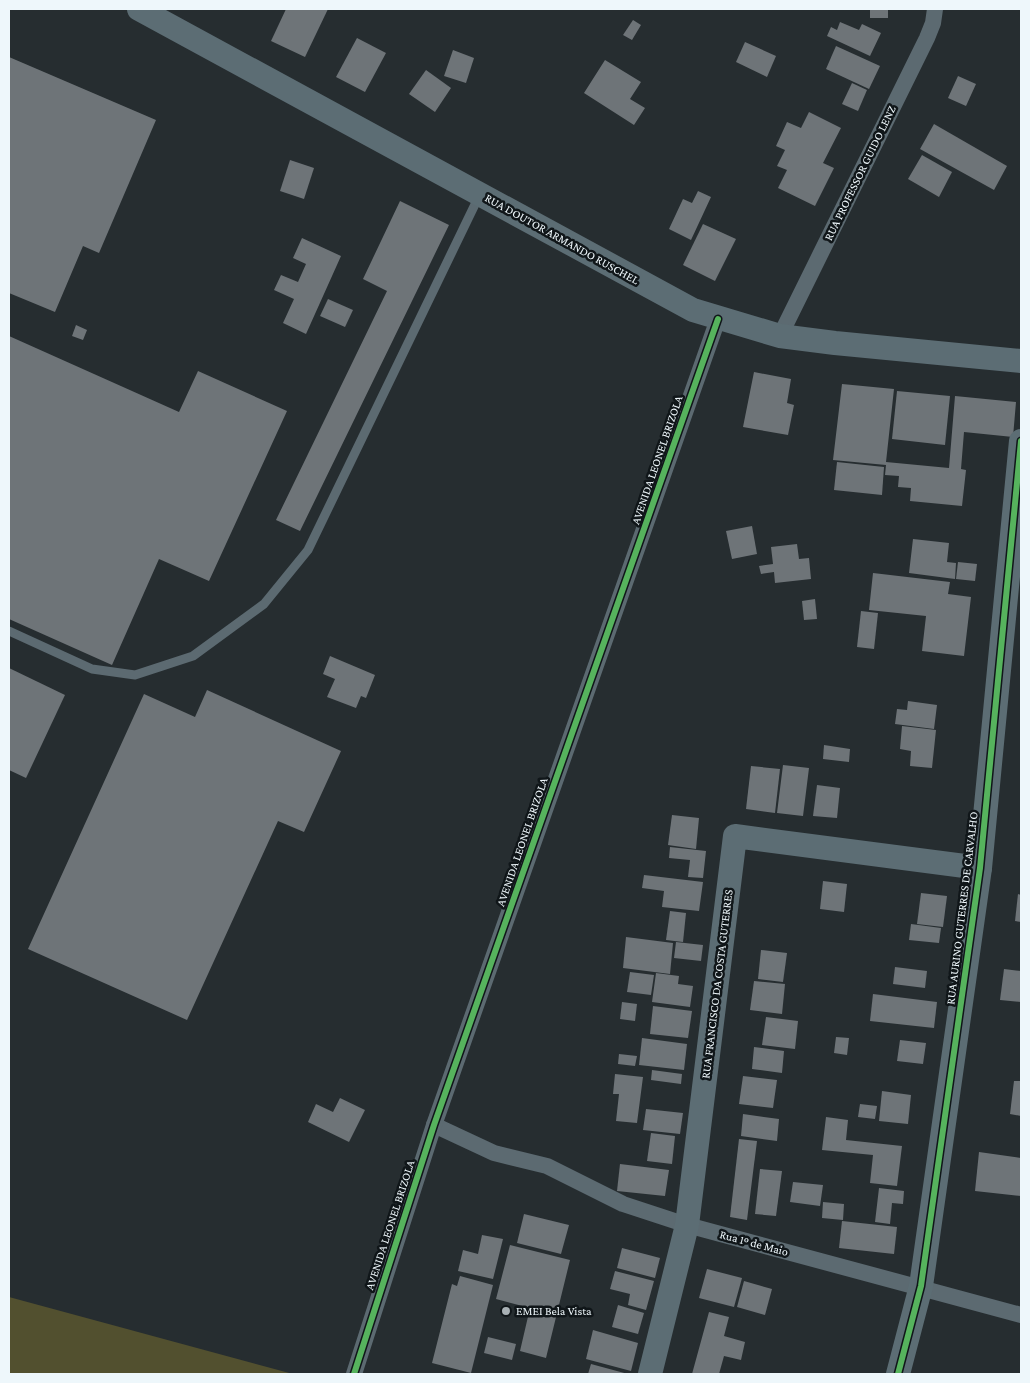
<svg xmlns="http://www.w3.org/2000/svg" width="1030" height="1383" viewBox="0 0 1030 1383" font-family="'Crimson Pro',serif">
<rect width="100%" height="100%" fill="#262d30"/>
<polygon fill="#52502f" points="9,1297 293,1374 9,1374"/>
<g fill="#6e7478">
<polygon points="286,9 328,9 305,57 271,41"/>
<rect x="870" y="9" width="18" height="9"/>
<polygon points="633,20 641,25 632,40 623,35"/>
<polygon points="840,22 859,30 862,24 881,33 870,56 827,36 831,27 837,30"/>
<polygon points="357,38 386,53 365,92 336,77"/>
<polygon points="745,42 776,56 767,77 736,62"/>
<polygon points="836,46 880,66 869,89 826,69"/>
<polygon points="453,50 474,58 466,83 444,76"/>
<polygon points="9,57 156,120 99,253 83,246 55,312 9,293"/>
<polygon points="605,60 641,82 630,99 645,108 634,125 584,93"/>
<polygon points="426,70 451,88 435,112 409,94"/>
<polygon points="958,76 976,84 966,106 948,98"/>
<polygon points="852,83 867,90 858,111 842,104"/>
<polygon points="809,112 841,128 823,163 834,168 815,206 778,188 787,170 777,166 785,150 776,146 787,122 801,128"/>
<polygon points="934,124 1007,166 994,190 920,149"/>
<polygon points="922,155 952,172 939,197 908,179"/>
<polygon points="290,160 314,168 304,199 280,191"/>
<polygon points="698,191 711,197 691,240 669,229 683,199 692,203"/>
<polygon points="400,201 449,225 300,531 276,520 387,291 363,279"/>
<polygon points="703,224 736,239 715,281 683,265"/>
<polygon points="302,238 341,256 306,334 283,323 294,299 274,290 281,275 298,282 306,264 293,258"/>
<polygon points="328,299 353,310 345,327 320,316"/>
<polygon points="76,325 87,330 83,340 72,336"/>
<polygon points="9,336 179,412 198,371 287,411 209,581 159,559 112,665 9,619"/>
<polygon points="754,372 791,379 787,403 794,405 788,435 743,427"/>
<polygon points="842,384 894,389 886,462 949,468 955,396 1016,402 1013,437 964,432 961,469 966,470 962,506 910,501 911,488 898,487 899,476 885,475 886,465 833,460"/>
<polygon points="897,391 950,396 945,445 892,439"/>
<polygon points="837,462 884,467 882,495 834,490"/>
<polygon points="752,526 757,554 732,559 726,531"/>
<polygon points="913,539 949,543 947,562 956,563 955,579 909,573"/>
<polygon points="797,544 799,559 809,558 811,579 775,583 774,572 761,574 759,566 773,564 771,547"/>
<polygon points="958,562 977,564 975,581 956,579"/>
<polygon points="873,573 950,582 948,594 971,597 964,656 922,651 926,616 869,610"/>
<polygon points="815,599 817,619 804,620 802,601"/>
<polygon points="861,611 878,613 874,649 857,647"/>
<polygon points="330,656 375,675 366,698 361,696 356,708 327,697 335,679 323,674"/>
<polygon points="9,668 65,695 26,778 9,770"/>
<polygon points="207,690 341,751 304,832 278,821 187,1020 28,949 144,694 195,717"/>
<polygon points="908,701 937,705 934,729 895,724 897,709 907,710"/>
<polygon points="902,726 936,730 932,768 910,766 911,751 900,749"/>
<polygon points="824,745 850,749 849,762 823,759"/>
<polygon points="783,765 809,768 803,816 777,813"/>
<polygon points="751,766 780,769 775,813 746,809"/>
<polygon points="817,785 840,788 837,818 813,816"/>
<polygon points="672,815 699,818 696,849 668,845"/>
<polygon points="670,847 706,851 703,878 688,877 690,860 669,858"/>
<polygon points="644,875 703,882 699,911 662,907 664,891 642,888"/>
<polygon points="823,881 847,884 844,912 820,909"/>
<polygon points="921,893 947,896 943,927 917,924"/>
<polygon points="1018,894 1021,895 1021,922 1015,921"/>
<polygon points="670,911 686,913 683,942 666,940"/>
<polygon points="911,924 941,928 939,943 909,940"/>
<polygon points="626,937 673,943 670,974 623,968"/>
<polygon points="676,942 703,945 701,961 674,958"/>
<polygon points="761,950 787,953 783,982 758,979"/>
<polygon points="895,967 927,971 925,988 893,984"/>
<polygon points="1004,969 1021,971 1021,1002 1000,1000"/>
<polygon points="630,972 654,975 651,995 627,992"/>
<polygon points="656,973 679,976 678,984 693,986 690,1007 652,1002"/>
<polygon points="754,981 785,984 782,1014 750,1010"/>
<polygon points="873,994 937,1002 934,1028 870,1021"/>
<polygon points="622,1002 637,1004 635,1021 620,1019"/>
<polygon points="653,1006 692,1011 688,1038 650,1034"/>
<polygon points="766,1017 798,1021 795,1049 762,1045"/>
<polygon points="836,1037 849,1038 847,1055 834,1053"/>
<polygon points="642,1038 687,1044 684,1070 639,1065"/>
<polygon points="900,1040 926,1043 923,1064 897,1061"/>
<polygon points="754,1047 784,1051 782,1073 752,1069"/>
<polygon points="619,1054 637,1056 635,1066 618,1064"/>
<polygon points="652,1070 682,1074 681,1084 651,1080"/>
<polygon points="615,1074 643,1077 637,1123 616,1121 619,1094 613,1094"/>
<polygon points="743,1076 777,1080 773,1108 739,1104"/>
<polygon points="1014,1081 1021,1081 1021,1116 1010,1114"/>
<polygon points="882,1091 911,1095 908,1124 879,1121"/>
<polygon points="340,1098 365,1110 349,1142 308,1122 316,1104 333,1112"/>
<polygon points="860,1104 877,1106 875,1119 858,1117"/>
<polygon points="646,1109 683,1113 680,1134 643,1130"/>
<polygon points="743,1114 779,1119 777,1141 741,1136"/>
<polygon points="826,1117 848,1120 846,1140 902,1146 897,1186 870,1183 873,1155 822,1150"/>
<polygon points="651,1133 675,1136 672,1164 647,1161"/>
<polygon points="739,1139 757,1141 747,1220 730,1217"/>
<polygon points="979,1152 1021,1158 1021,1196 975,1191"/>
<polygon points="620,1164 669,1170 665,1196 617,1191"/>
<polygon points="760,1169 782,1171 776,1216 755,1214"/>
<polygon points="793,1182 823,1185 820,1206 790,1202"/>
<polygon points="879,1188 904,1191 903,1204 892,1203 890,1224 875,1222"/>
<polygon points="823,1202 844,1204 843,1220 822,1218"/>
<polygon points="524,1214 569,1225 561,1254 517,1243"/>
<polygon points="842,1221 897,1227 894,1254 839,1248"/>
<polygon points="482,1235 503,1239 493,1279 458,1271 463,1250 478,1254"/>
<polygon points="510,1245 570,1260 546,1358 520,1351 530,1308 496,1299"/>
<polygon points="622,1248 660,1258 655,1278 617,1268"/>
<polygon points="707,1269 742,1278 734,1307 699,1298"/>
<polygon points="615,1271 654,1281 646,1310 628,1305 630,1294 610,1289"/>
<polygon points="460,1276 493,1285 471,1373 432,1363 452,1284 457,1286"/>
<polygon points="744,1281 772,1289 765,1315 737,1307"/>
<polygon points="618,1305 644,1313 638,1334 612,1327"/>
<polygon points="709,1312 729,1317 724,1336 745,1342 741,1360 724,1356 719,1374 692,1374"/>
<polygon points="593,1330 638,1343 631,1371 586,1359"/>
<polygon points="488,1337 516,1344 512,1360 484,1353"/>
<polygon points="591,1364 628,1374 588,1374"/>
</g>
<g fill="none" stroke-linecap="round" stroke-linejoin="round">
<polyline stroke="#5c6a71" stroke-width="9" points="9,631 92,669 135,675 193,656 264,604 308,550 480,194"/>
<g stroke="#5c6a71" stroke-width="16">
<polyline points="780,336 927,38 933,23 935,9"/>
<polyline points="434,1125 494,1153 547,1166 623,1204 687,1225 1021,1315"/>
<polyline points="354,1374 434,1125 718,319"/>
</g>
<g stroke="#5c6d74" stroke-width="24">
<polyline points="139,9 693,310 780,336 835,343 1021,361"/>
<polyline points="650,1374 687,1225 735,836 980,868"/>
<polyline points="898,1374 921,1286 980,868 1021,441"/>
</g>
<g stroke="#101619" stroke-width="9">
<g id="cycleway">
<polyline points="354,1374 434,1125 718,319"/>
<polyline points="898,1374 921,1286 980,868 1021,441"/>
</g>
</g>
<use href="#cycleway" stroke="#56b35d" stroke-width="6"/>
</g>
<circle fill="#a8b0b4" stroke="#101619" stroke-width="2" cx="506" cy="1311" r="5"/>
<g text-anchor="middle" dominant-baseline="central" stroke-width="5" stroke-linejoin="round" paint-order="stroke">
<g font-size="12" fill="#eef7fb" stroke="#101619">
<text transform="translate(860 173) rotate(-64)">RUA PROFESSOR GUIDO LENZ</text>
<text transform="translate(562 239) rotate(29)">RUA DOUTOR ARMANDO RUSCHEL</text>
<text transform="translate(657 460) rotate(-71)">AVENIDA LEONEL BRIZOLA</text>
<text transform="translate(522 842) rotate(-71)">AVENIDA LEONEL BRIZOLA</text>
<text transform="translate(962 908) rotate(-83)">RUA AURINO GUTERRES DE CARVALHO</text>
<text transform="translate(717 984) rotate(-83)">RUA FRANCISCO DA COSTA GUTERRES</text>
<text transform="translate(390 1225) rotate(-72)">AVENIDA LEONEL BRIZOLA</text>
<text transform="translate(754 1243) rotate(15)">Rua 1º de Maio</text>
</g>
<g font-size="12" fill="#eef7fb" stroke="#101619" text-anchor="start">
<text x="516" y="1311">EMEI Bela Vista</text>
</g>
</g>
<rect width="1030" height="1383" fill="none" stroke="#eef7fb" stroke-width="20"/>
</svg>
